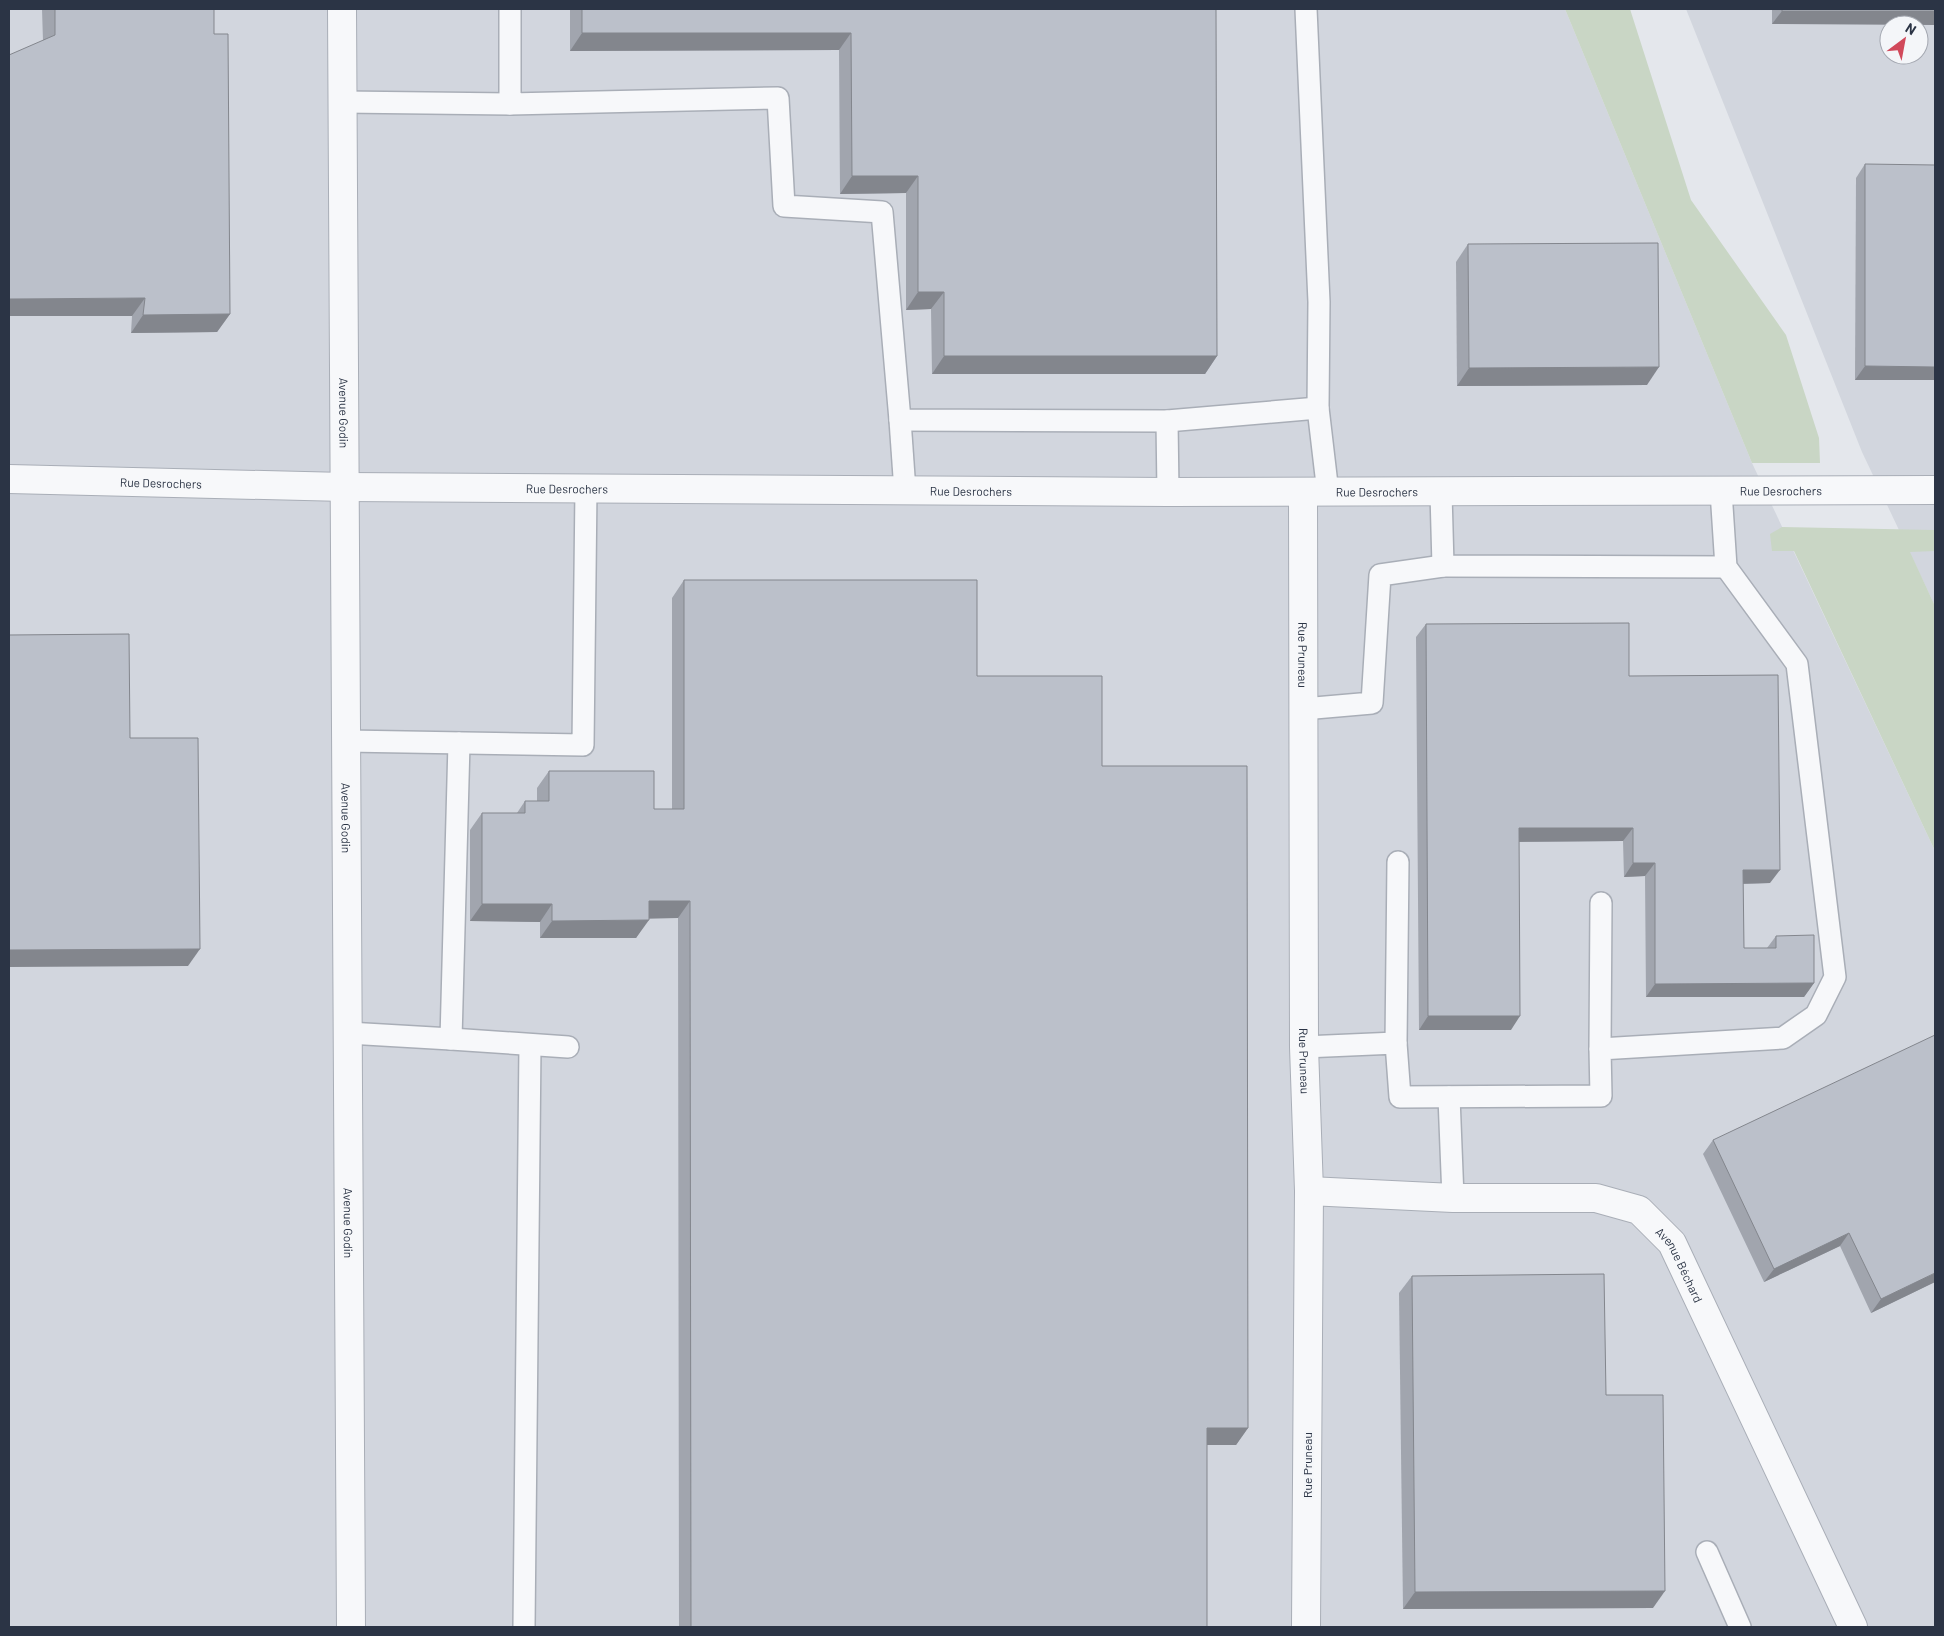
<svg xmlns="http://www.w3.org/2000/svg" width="1944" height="1636" viewBox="0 0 1944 1636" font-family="Barlow,sans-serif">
<rect width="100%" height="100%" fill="#e4e7ec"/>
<g fill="#d2d6de" fill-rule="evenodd">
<polygon points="9,9 1565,9 1752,463 1935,851 1935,1627 9,1627"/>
<path d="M1686,9H1935V606L1862,452ZM1889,25H1919V55H1889Z"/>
</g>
<g fill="#c9d6c5">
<polygon points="1565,9 1630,9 1691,200 1786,335 1819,438 1820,463 1752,463"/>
<polygon points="1782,527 1935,530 1935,551 1910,552 1935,606 1935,851 1794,551 1772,551 1770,534"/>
</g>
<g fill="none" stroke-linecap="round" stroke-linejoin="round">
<g stroke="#a9aeb7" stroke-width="24">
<g id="service">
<polyline points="510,9 510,104 778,98 784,206 882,212 900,420 1167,421 1318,408"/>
<polyline points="1306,9 1319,302 1318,408 1328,493"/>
<polyline points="343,102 510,104"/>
<polyline points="900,420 905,491"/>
<polyline points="1167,421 1168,492"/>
<polyline points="1441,493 1443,566 1726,567"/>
<polyline points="1303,709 1372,703 1380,575 1443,566"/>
<polyline points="346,741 583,745 586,489"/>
<polyline points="348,1033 451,1039 459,743"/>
<polyline points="451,1039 568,1047"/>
<polyline points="1396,1043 1398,862"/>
<polyline points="1304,1047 1396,1043 1400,1097 1601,1096 1600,1049 1783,1038 1816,1015 1835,977 1797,664 1726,567 1721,491"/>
<polyline points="1600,1049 1601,903"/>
<polyline points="1449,1097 1453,1198"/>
<polyline points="1707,1552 1740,1627"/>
<polyline points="524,1627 530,1045"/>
</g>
</g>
<g stroke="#a9aeb7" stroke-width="30">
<g id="minor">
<path id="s1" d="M9,479L345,487L1168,492L1935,490"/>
<path id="s2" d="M1303,493L1304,1047L1309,1191L1306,1627"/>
<path id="s3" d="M1309,1191L1453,1198H1596L1639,1210L1672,1243L1853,1627"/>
</g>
</g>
<g stroke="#a9aeb7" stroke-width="30">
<g id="tertiary">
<path id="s4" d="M342,9L351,1627"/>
</g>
</g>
<use href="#service" stroke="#f7f8fa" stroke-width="21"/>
<use href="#minor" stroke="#f7f8fa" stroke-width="28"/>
<use href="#tertiary" stroke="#f7f8fa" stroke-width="28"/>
</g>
<g fill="#a1a5ae">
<polygon points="42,9 214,9 214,34 230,314 217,332 131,333 132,316 43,41"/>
<polygon points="570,9 1216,9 1217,356 1205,374 932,374 931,309 906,310 906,193 840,194 839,50 570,51"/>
<polygon points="1772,9 1935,9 1772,24"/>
<polygon points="1865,164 1935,380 1855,380 1856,178"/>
<polygon points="1468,244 1647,385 1457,386 1456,262"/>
<polygon points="684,580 977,676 1102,766 1248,1428 1236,1445 1207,1445 1207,1627 679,1627 678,918 649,918 636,938 540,938 540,922 470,921 470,830 482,813 517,813 525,801 537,801 537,788 549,771 654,809 672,809 672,598"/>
<polygon points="1426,624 1629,676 1770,883 1743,884 1744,948 1767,948 1776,936 1814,983 1804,997 1646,997 1645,876 1624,877 1623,841 1519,842 1511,1030 1419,1030 1416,637"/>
<polygon points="1713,1140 1935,1282 1871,1313 1840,1246 1764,1282 1703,1154"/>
<polygon points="1412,1276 1606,1395 1653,1608 1403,1609 1399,1293"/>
</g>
<g fill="#83868d">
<polygon points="1782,11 1935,11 1935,25 1772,24"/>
<polygon points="582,33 851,33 839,50 570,51"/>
<polygon points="852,176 918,176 906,193 840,194"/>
<polygon points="918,292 944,292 931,309 906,310"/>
<polygon points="145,298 132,316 9,316 9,299"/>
<polygon points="230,314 217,332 131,333 143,315"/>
<polygon points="944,356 1217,356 1205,374 932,374"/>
<polygon points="1865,366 1935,367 1935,380 1855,380"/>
<polygon points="1659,367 1647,385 1457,386 1469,368"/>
<polygon points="1519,828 1633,828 1623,841 1509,842"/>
<polygon points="1633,863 1655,863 1645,876 1624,877"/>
<polygon points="1743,870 1780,870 1770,883 1733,884"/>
<polygon points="649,901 690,901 678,918 636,919"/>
<polygon points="482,904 552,904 540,922 470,921"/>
<polygon points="649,920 636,938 540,938 552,921"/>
<polygon points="200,949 188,966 9,967 9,950"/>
<polygon points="1814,983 1804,997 1646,997 1655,984"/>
<polygon points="1428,1016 1520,1016 1511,1030 1419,1030"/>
<polygon points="1849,1233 1840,1246 1764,1282 1774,1269"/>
<polygon points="1935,1273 1935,1282 1871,1313 1881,1299"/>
<polygon points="1207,1428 1248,1428 1236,1445 1195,1445"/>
<polygon points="1665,1591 1653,1608 1403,1609 1415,1592"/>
</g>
<g fill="#bbc0ca" stroke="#83868d">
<polygon points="55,9 214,9 214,34 228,34 230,314 143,315 145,298 9,299 9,55 55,35"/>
<polygon points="582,9 1216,9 1217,356 944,356 944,292 918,292 918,176 852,176 851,33 582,33"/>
<rect x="1782" y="9" width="153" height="2"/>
<polygon points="1865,164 1935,165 1935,367 1865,366"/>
<polygon points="1658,243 1659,367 1469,368 1468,244"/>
<polygon points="684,580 977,580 977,676 1102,676 1102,766 1247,766 1248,1428 1207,1428 1207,1627 691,1627 690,901 649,901 649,920 552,921 552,904 482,904 482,813 525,813 525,801 549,801 549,771 654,771 654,809 684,809"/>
<polygon points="1629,623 1629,676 1778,675 1780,870 1743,870 1744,948 1776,948 1776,936 1814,935 1814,983 1655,984 1655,863 1633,863 1633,828 1519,828 1520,1016 1428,1016 1426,624"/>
<polygon points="129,634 130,738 198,738 200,949 9,950 9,635"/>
<polygon points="1935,1035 1935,1273 1881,1299 1849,1233 1774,1269 1713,1140"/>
<polygon points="1604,1274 1606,1395 1663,1395 1665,1591 1415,1592 1412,1276"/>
</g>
<g text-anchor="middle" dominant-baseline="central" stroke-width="4.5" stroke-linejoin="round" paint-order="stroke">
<g font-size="12" fill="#2b3445" stroke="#f4f6f9">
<text stroke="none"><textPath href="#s4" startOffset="404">Avenue Godin</textPath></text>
<text stroke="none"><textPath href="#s1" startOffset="152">Rue Desrochers</textPath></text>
<text stroke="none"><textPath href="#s1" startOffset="558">Rue Desrochers</textPath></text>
<text stroke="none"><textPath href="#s1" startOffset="962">Rue Desrochers</textPath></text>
<text stroke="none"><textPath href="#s1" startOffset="1772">Rue Desrochers</textPath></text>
<text stroke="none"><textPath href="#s1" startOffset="1368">Rue Desrochers</textPath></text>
<text stroke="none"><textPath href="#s2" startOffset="162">Rue Pruneau</textPath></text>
<text stroke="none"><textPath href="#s4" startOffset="809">Avenue Godin</textPath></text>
<text stroke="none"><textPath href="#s2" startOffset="568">Rue Pruneau</textPath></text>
<text stroke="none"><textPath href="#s4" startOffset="1214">Avenue Godin</textPath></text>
<text stroke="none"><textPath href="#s3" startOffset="401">Avenue Béchard</textPath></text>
<text transform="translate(1307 1465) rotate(-90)">Rue Pruneau</text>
</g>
</g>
<rect width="1944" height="1636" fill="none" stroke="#2b3445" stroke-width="20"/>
<g transform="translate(1904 40) rotate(32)"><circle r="24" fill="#f4f6f9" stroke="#a4a8b1"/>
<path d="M0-4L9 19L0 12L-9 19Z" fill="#d1495b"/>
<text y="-8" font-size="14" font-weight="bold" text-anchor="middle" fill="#2b3445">N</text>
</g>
</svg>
